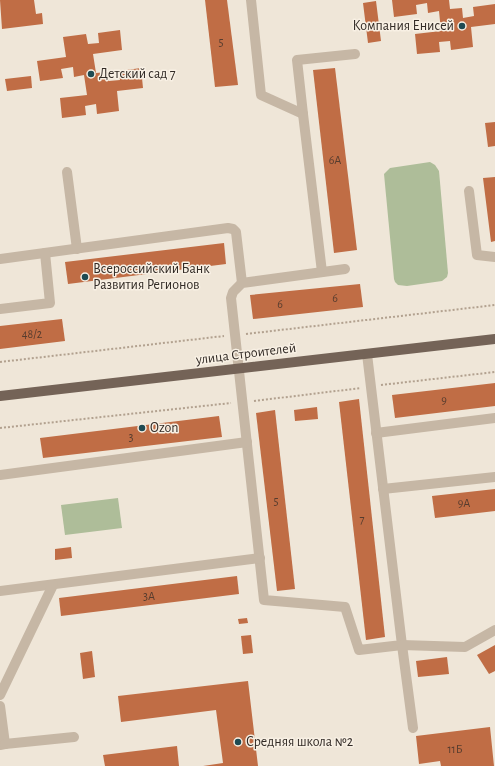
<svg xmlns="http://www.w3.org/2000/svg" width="495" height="766" viewBox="0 0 495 766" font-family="'Alegreya Sans',sans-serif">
<rect width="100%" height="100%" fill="#efe6d8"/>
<g fill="#aebd99">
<polygon points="430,162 435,165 439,171 448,273 447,277 442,281 407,286 398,285 395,282 394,279 384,174 390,168"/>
<polygon points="118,498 122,528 65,535 61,505"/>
</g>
<g fill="#c06d45">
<polygon points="0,0 34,0 36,14 42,13 43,24 2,29"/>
<polygon points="205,0 227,0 238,85 215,87"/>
<polygon points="392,0 449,0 450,9 462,8 463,18 474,16 473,7 495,4 495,24 471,27 473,47 451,50 450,41 439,42 440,52 417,54 415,34 441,31 439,11 428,13 427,3 416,5 417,14 394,17"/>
<polygon points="376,1 381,41 368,43 363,3"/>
<polygon points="120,30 122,50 93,54 96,73 108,72 109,81 120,80 119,71 141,68 143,88 117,91 119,111 97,114 96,104 85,106 86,115 62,118 60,98 87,95 84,75 74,77 73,67 61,69 63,78 40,81 37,61 66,57 63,37 86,34 88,44 99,43 98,33"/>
<polygon points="335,68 357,250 334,253 313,70"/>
<polygon points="31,76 32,88 7,91 5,79"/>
<polygon points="495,122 495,146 488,147 485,123"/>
<polygon points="495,177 495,241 491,242 483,178"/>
<polygon points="224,243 226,264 68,284 65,262"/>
<polygon points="360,284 363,307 253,319 250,295"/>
<polygon points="62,319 65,341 0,349 0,326"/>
<polygon points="495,383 495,406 395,418 392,395"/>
<polygon points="359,399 385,637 366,640 339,402"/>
<polygon points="317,407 318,419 295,421 294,410"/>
<polygon points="275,410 295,589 277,591 256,413"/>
<polygon points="219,416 222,437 43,458 40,438"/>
<polygon points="495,489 495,511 435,518 432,496"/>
<polygon points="71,547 72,558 55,560 55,549"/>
<polygon points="237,576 239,594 61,616 59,598"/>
<polygon points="247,618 248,623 239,624 238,619"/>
<polygon points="251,635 253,653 243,654 241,636"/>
<polygon points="495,645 495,671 489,674 477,655"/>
<polygon points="92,651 95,677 83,679 80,653"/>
<polygon points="447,657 449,674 418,677 416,661"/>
<polygon points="248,681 258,766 203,766 223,763 216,710 121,722 118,696"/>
<polygon points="490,727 494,766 441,766 440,761 419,764 416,736"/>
<polygon points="177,746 179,766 105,766 103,755"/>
</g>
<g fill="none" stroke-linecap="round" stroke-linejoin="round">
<g stroke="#b2a18f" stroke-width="2" stroke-dasharray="2 2" stroke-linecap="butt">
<polyline points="246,334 495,305"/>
<polyline points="0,362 224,336"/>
<polyline points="381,385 495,372"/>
<polyline points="254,401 361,388"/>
<polyline points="0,428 231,403"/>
</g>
<g stroke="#c6b7a5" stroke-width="10">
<polyline points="251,0 261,95 303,114 297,60 355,54"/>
<polyline points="303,114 322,272"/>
<polyline points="67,172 77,249"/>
<polyline points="469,191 477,255 495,257"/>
<polyline points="0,259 228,228 233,229 236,232 242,283"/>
<polyline points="345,269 242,283 233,292 231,298 264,600 345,607 359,650 402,645 367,354"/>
<polyline points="0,309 50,303 45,253"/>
<polyline points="376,433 495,418"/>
<polyline points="0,475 247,442"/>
<polyline points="383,489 495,477"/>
<polyline points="0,591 260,558"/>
<polyline points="0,695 53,585"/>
<polyline points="0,706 5,744 0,745"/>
<polyline points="413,728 402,645 465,647 495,630"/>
<polyline points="5,744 74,737"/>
</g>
<polyline stroke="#746357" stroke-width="10" points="0,396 495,339"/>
</g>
<g fill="#1e4a52" stroke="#f8f0e4" stroke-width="1.5">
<circle cx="462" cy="26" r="4"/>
<circle cx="91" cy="74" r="4"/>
<circle cx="85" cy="277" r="4"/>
<circle cx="142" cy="428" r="4"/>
<circle cx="238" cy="742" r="4"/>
</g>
<g text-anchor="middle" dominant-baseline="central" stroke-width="3" stroke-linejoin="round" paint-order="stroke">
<g font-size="12" fill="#563c2e">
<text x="221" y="42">5</text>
<text x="335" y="160">6А</text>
<text x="335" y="298">6</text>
<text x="280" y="304">6</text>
<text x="32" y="334">48/2</text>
<text x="444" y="400">9</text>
<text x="131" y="437">3</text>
<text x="276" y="501">5</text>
<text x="464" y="503">9А</text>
<text x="362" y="519">7</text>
<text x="149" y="596">3А</text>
<text x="455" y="749">11Б</text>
</g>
<g font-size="14" fill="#322b26" stroke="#f8f0e4" text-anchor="start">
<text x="454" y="26" text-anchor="end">Компания Енисей</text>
<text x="99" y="74">Детский сад 7</text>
<text x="93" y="269">Всероссийский Банк<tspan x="93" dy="16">Развития Регионов</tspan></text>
<text x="150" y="428">Ozon</text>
<text x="246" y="742">Средняя школа №2</text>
</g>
<g font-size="14" fill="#322b26" stroke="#f8f0e4">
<text transform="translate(246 354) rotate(-7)">улица Строителей</text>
</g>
</g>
</svg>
